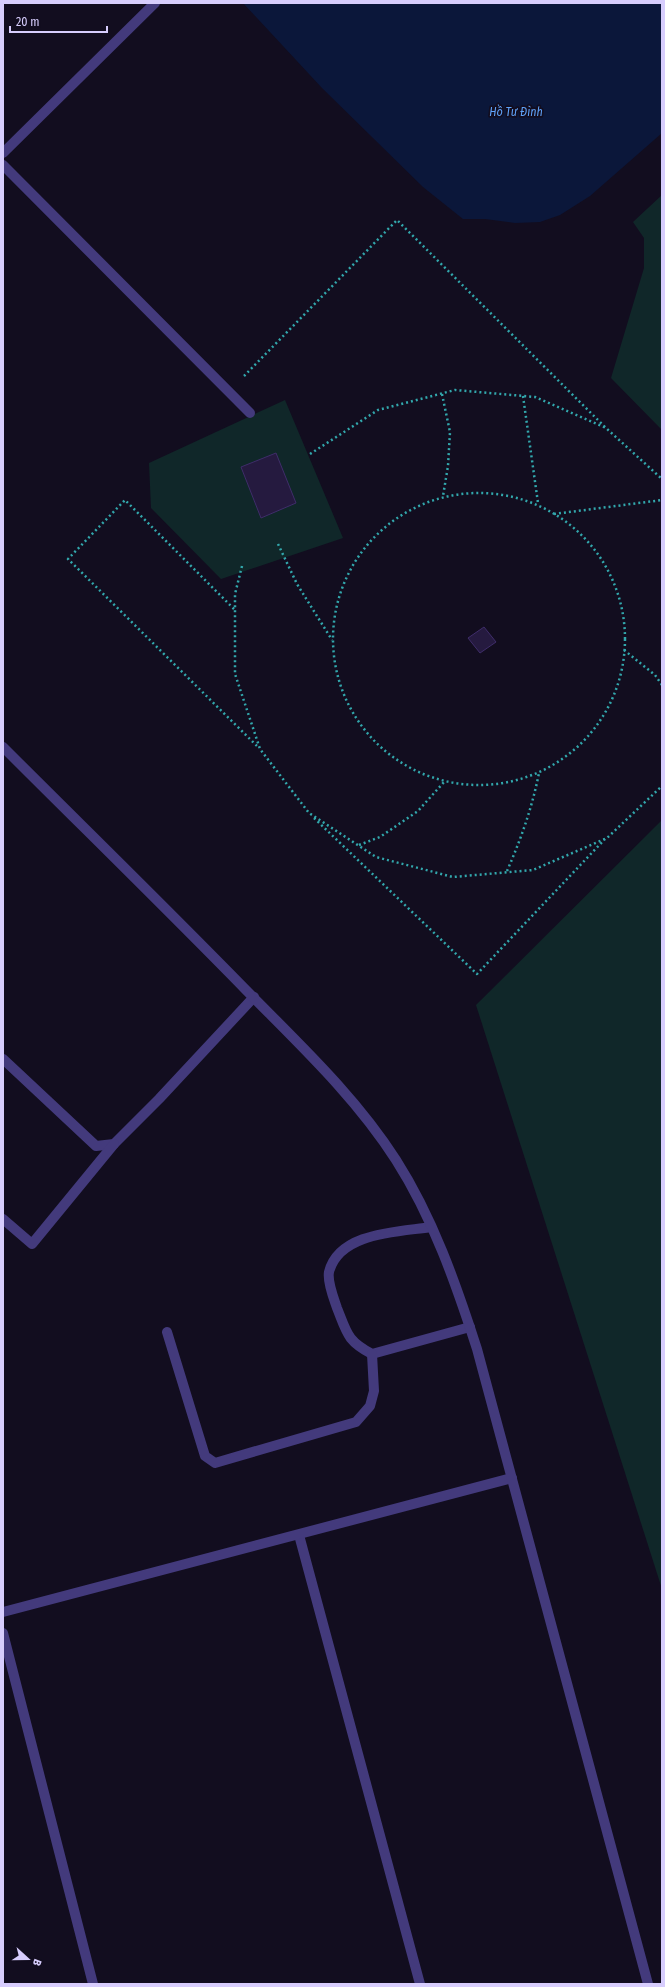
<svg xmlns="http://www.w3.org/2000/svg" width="665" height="1987" viewBox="0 0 665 1987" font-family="'Fira Sans Condensed',sans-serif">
<rect width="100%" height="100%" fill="#120d1f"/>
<g fill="#102729">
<polygon points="662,195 662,430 611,378 644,268 644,238 633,222"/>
<polygon points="285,400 343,538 221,579 151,508 149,463"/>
<polygon points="662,820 662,1589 476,1005"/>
</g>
<polygon fill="#0b173a" points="243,3 662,3 662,133 590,196 560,215 540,222 515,223 485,219 463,219 423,187 322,88"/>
<g fill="#251a3f" stroke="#3f2d6a">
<polygon points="276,453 296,503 261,518 241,467"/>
<polygon points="484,627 496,642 480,653 468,638"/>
</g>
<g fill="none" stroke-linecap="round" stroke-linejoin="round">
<g stroke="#32a7ac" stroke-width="2.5" stroke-dasharray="2 3" stroke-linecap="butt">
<polyline points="244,376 397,220 606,428"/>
<polyline points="442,394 450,432 448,466 443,496"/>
<polyline points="523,396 538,503"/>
<polyline points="310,454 378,410 455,390 535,397 606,428 662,479"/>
<circle cx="479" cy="639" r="146"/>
<polyline points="554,514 662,500"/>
<polyline points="278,544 297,584 332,640"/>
<polyline points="242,566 235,594 235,674 260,749 309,813 376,857 453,877 533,870 607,838 662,786"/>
<polyline points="234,609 125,500 68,559 259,748"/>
<polyline points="624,650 655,675 662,685"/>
<polyline points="314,818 477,974 605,839"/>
<polyline points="359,845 380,837 418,811 444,782"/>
<path d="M507,871C521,839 532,808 539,773"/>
</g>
<g stroke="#433a7c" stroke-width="10">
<path d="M431,1227C399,1232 339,1232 329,1272C327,1282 334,1299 337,1308C347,1333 347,1341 372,1354L470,1327"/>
<polyline points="167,1332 205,1456 215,1463 356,1422 370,1406 374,1391 372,1354"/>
</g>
<g stroke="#433a7c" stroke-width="10">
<polyline points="3,153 155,3"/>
<polyline points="3,165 250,413"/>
<polyline points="3,1059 96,1146 114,1144 159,1099 254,997"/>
<polyline points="3,1219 32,1244 114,1144"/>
<polyline points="299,1535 420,1984"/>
<polyline points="3,1612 512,1478"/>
<polyline points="3,1633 93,1984"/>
</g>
<path stroke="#433a7c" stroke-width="10" d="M3,747C84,828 166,908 246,990C299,1044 355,1096 396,1160C433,1218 456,1284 477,1349L648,1984"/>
</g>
<g text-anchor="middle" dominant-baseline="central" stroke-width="3.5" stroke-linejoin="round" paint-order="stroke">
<g font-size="12" font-style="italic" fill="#5fa2f9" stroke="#120d1f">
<text x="516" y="112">Hồ Tư Đình</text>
</g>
</g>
<rect width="665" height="1987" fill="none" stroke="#d7cdfd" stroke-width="8"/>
<g transform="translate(28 1959) rotate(111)" stroke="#120d1f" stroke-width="3" paint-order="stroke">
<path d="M0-3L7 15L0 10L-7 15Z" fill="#d7cdfd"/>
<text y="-6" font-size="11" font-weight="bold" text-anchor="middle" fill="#d7cdfd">B</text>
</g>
<path d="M10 26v6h97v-6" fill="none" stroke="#d7cdfd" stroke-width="2"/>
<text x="16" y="26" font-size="12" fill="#d7cdfd" stroke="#120d1f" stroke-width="3" paint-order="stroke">20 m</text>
</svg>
